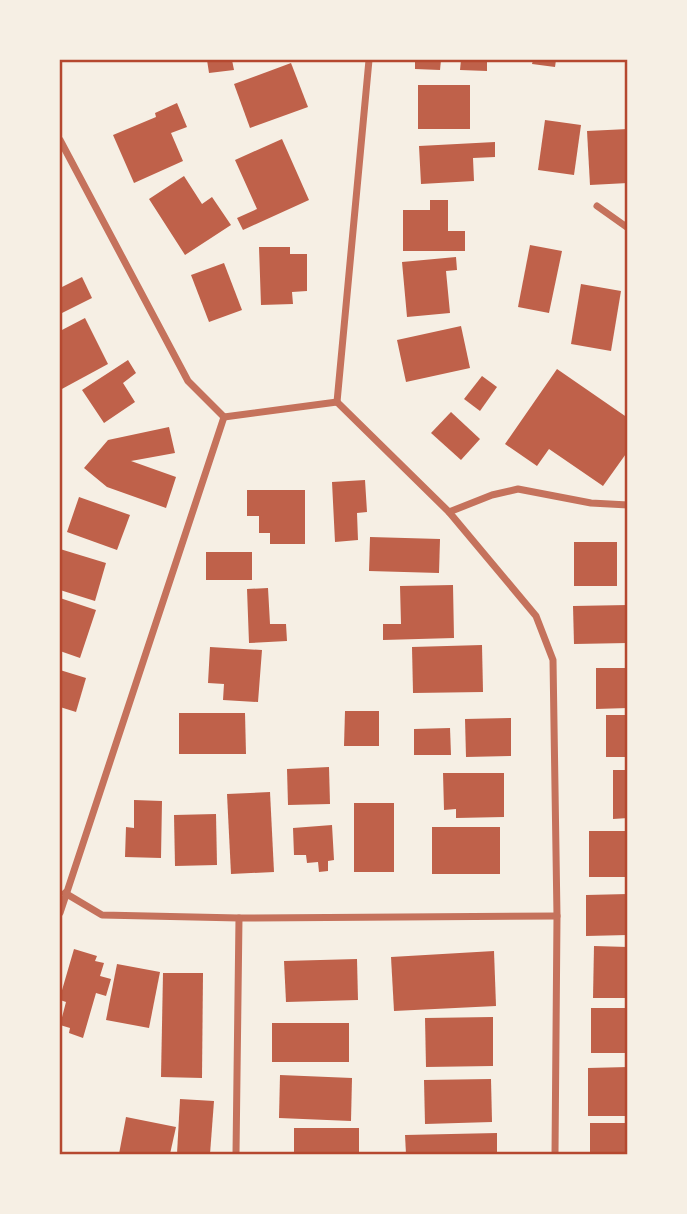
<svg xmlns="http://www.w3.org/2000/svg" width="687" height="1214" viewBox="0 0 687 1214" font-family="Helvetica,sans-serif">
<rect width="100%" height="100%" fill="#f6efe4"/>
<g fill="#bf614a">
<polygon points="207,60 232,60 234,70 209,73"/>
<polygon points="415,60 441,60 440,70 415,69"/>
<polygon points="461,60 487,60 487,71 460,70"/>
<polygon points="533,60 556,60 555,67 532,64"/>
<polygon points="291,63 308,107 250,128 234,84"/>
<rect x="418" y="85" width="52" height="44"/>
<polygon points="177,103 187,127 171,133 183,161 134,183 113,135 156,117 155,113"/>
<polygon points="545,120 581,125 574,175 538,170"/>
<polygon points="628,129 628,183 590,185 587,131"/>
<polygon points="282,139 309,200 243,230 237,218 257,209 235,160"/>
<polygon points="495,142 495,157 473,158 474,181 421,184 419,146"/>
<polygon points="184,176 202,204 212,197 231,225 185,255 149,199"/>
<polygon points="430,200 448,200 448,231 465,231 465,251 403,251 403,210 430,210"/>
<polygon points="530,245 562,251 549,313 518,307"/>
<polygon points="259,247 290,247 290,254 307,254 307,291 292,292 293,304 261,305"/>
<polygon points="456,257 457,270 446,271 450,313 407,317 402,262"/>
<polygon points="224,263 242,310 209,322 191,275"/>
<polygon points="82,277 92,298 60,314 60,288"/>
<polygon points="581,284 621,291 611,351 571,344"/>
<polygon points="85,318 108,364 60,390 60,331"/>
<polygon points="461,326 470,368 406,382 397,340"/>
<polygon points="128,360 136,373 123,383 135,402 104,423 82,390"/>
<polygon points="557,369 628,418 628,451 603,486 549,449 537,466 505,444"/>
<polygon points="482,376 497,387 480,411 464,399"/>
<polygon points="451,412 480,439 461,460 431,433"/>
<polygon points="169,427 175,453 131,461 176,477 166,508 107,487 84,468 108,440"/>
<polygon points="365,480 367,512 357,513 358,540 335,542 332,482"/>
<polygon points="247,490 305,490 305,544 270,544 270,533 259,533 259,516 247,516"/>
<polygon points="79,497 130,515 117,550 67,532"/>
<polygon points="370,537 440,539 439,573 369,571"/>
<rect x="574" y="542" width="43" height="44"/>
<polygon points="60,549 106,563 95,601 60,590"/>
<rect x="206" y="552" width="46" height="28"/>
<polygon points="453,585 454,638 383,640 383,624 401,624 400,586"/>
<polygon points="268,588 270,624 286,624 287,641 249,643 247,589"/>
<polygon points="60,598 96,610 80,658 60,651"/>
<polygon points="628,605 628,643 574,644 573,606"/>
<polygon points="482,645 483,692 413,693 412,647"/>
<polygon points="210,647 262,650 258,702 223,700 224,684 208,683"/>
<polygon points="596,668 628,668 628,708 596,709"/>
<polygon points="60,670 86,678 76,712 60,707"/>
<polygon points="345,711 379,711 379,746 344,746"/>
<polygon points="179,713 245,713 246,754 179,754"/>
<rect x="606" y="715" width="22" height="42"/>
<polygon points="511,718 511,756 466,757 465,719"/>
<polygon points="450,728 451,755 414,755 414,729"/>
<polygon points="329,767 330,804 288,805 287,769"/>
<polygon points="613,770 628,770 628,818 613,819"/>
<polygon points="443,773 504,773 504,817 456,818 456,809 444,810"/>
<polygon points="270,792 274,872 231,874 227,794"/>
<polygon points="134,800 162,801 161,858 125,857 126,827 134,828"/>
<rect x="354" y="803" width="40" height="69"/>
<polygon points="216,814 217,865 175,866 174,815"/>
<polygon points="332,825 334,860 328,861 328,871 319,872 318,862 307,863 306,855 294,855 293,828"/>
<rect x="432" y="827" width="68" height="47"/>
<rect x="589" y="831" width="39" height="46"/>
<polygon points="628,894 628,935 586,936 586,895"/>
<polygon points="594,946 628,947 628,998 593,998"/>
<polygon points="74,949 97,956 95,961 104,963 100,976 111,979 106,996 96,993 83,1038 69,1033 70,1028 60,1025 66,1002 60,1000 60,997"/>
<polygon points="494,951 496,1006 394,1011 391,957"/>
<polygon points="357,959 358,1000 286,1002 284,961"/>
<polygon points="117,964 160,972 149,1028 106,1020"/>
<polygon points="163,973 203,973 202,1078 161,1077"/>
<rect x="591" y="1008" width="37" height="45"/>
<polygon points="493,1017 493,1066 426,1067 425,1018"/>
<rect x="272" y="1023" width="77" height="39"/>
<polygon points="628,1067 628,1116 588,1116 588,1068"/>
<polygon points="280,1075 352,1078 351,1121 279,1118"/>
<polygon points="491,1079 492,1122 425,1124 424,1080"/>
<polygon points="180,1099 214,1101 210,1154 177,1154"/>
<polygon points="126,1117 176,1127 170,1154 119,1154"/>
<rect x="590" y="1123" width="38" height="31"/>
<rect x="294" y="1128" width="65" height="26"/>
<polygon points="497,1133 497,1154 406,1154 405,1135"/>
</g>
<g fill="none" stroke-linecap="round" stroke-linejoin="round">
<g stroke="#c5725c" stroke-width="7">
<polyline points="60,140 188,381 224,417"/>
<polyline points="597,206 628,228"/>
<polyline points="337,402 449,512 536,616 553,660 557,916 555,1154"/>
<polyline points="337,402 369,60"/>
<polyline points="224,417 337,402"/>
<polyline points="449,512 492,495 518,489 591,503 628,505"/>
<polyline points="65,893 102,915 239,918 557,916"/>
<polyline points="60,913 224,417"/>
<polyline points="236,1154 239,918"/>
</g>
</g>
<rect width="687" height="1214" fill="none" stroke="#f6efe4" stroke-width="122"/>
<rect x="61" y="61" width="565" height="1092" fill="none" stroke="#b5482f" stroke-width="2.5"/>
</svg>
